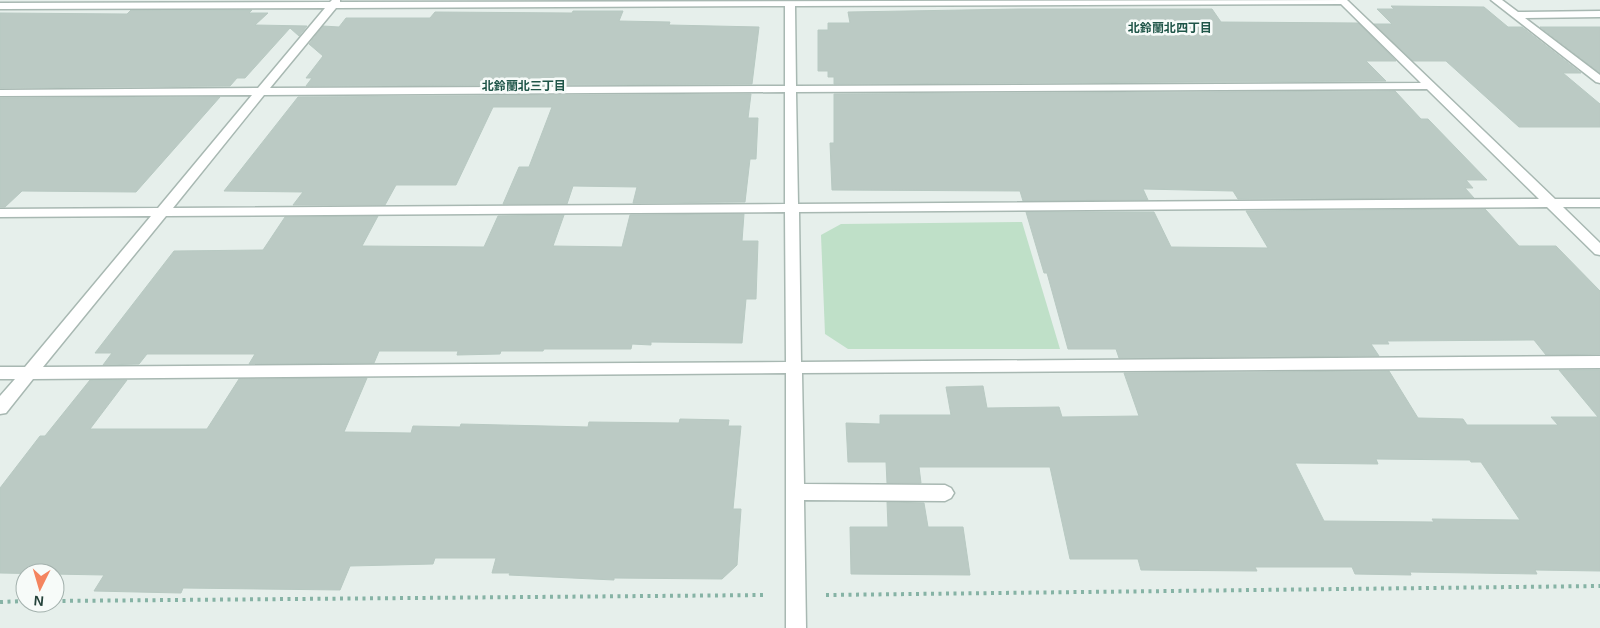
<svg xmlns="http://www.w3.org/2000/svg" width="1600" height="628" viewBox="0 0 1600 628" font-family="Helvetica,'Noto Sans JP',sans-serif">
<rect width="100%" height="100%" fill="#e6efeb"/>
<polygon fill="#bfe0c8" points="1022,222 1060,349 848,349 825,334 821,235 841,224"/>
<g fill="#bbcac4" stroke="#b8c9c2" fill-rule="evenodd">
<polygon points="1391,6 1484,7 1508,27 1522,27 1581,73 1563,73 1600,104 1600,127 1519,127 1446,61 1413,61 1374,24 1392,24 1377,9 1394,9"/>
<polygon points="1020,9 1212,9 1221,22 1358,23 1396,61 1366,61 1386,81 834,84 834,77 828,77 828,71 818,71 818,30 828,30 828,23 850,23 848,12"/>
<polygon points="131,10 252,10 249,13 268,13 255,25 307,26 299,36 290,28 245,78 237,78 230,86 0,88 0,13 127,14"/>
<polygon points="573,11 623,11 619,21 670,22 669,25 759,27 752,84 306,86 312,78 306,78 323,56 309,44 323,26 339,27 346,18 430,18 435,12 572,13"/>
<polygon points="1540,27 1600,27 1600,73"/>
<polygon points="1395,91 1421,119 1428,119 1487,180 1466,180 1473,188 1465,188 1474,198 1238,199 1233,191 1143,189 1148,200 1023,201 1020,191 832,190 830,143 834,143 834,94"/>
<polygon points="751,94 748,118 758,118 756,159 750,159 745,202 633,203 637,187 573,186 567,204 503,204 519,167 529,167 552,107 493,107 456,185 396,185 385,205 293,205 303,192 224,191 298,97"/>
<polygon points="220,97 136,192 22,191 5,207 0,207 0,98"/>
<polygon points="1485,209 1519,246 1556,246 1600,291 1600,354 1546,355 1534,340 1387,341 1389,344 1371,344 1379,356 1119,358 1116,349 1068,349 1047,273 1044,273 1026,212 1154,212 1171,247 1268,248 1246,211"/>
<polygon points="744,214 742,241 758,241 756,299 746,299 742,343 651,342 651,345 632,344 631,349 544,349 543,351 501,351 500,354 457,355 458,351 379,351 374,363 249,364 255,354 147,354 139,364 103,365 112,353 95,353 174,251 263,250 285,217 378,216 362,246 484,247 498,216 564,215 553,246 622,247 630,215"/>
<path d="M1559,370H1600V571L1535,570L1537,574L1410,572L1411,575L1355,574L1352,567H1255L1257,571L1141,570L1138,559H1070L1050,467H919L921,483H887L886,462H848L846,423L880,424V415H951L946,387L983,386L987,408L1059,407L1062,417L1139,416L1124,373L1389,371L1418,418L1463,419L1467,425H1558L1551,417H1598ZM1376,459L1470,460L1471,462H1481L1520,520L1432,519L1434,522L1324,521L1295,463L1378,464Z"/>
<polygon points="367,378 344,432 411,433 413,426 460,427 461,424 588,427 589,422 679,423 680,419 729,420 728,426 741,426 733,509 741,509 737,565 722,579 614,578 614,580 509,575 510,573 492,573 496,558 435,558 433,564 350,566 340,590 183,588 181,593 94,591 104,575 0,573 0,488 40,436 45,436 90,380 127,380 90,429 207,429 239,379"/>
<polygon points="887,502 924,503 928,527 963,527 970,575 851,574 850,527 888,527"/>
</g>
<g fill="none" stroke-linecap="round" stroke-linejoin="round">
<g stroke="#a8b8b2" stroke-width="3">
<g id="minor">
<path d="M332,0H340V2L1347,0L1555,199H1600V207H1563L1600,243V255L1595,254L1547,207L799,212L801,362L1600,356V368L802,373L804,484L945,485L951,488L954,493L951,498L945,501L804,500L806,628H786V373L33,379L6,413L0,414V396L15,379H0V367H25L151,216L0,217V209L158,208L252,95L0,96V90L258,88L325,8L0,9V3L330,2ZM1341,4L1421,83L796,86L795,6ZM785,6V86L270,88L336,8ZM1427,89L1539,199L798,204L796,92ZM785,92V204L173,208L264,95ZM785,212L786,362L43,367L166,216Z"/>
<polygon points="1491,0 1502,0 1518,12 1600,11 1600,17 1525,18 1600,75 1600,83 1596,82"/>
</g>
</g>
<g stroke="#86b3a5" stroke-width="4" stroke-dasharray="3 4.5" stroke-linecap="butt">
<polyline points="826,595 1600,586"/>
<polyline points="55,601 767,595"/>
<polyline points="0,602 25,601"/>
</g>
<use href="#minor" fill="#fff" fill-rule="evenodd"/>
</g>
<g text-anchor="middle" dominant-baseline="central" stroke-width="5" stroke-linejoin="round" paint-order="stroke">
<g font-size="12" font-weight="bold" fill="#1f5548" stroke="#f7fbf9">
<text x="1170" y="28">北鈴蘭北四丁目</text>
<text x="524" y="86">北鈴蘭北三丁目</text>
</g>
</g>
<g transform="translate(40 588) rotate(185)"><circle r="24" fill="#f7fbf9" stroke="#a3b1ad"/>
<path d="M0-4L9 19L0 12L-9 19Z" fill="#f4845f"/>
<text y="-8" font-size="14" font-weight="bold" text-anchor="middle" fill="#24423a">N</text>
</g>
</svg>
